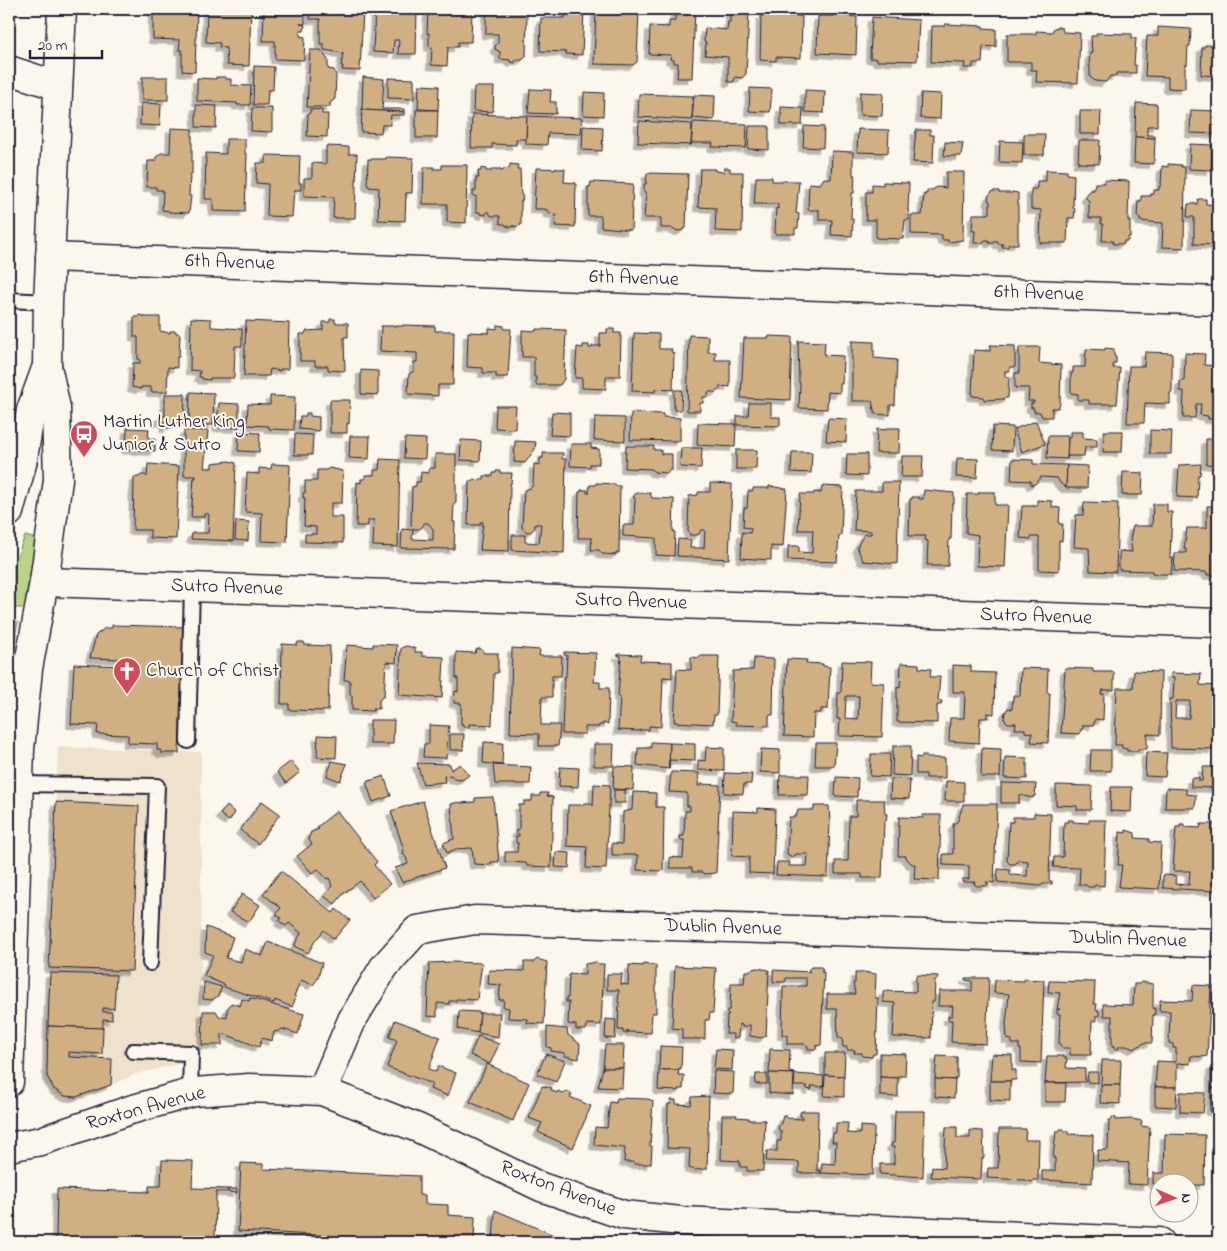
<svg xmlns="http://www.w3.org/2000/svg" width="1227" height="1251" viewBox="0 0 1227 1251" font-family="'Indie Flower',sans-serif">
<defs>
<filter id="shadow"><feDropShadow dx="-4.5" dy="4.5" stdDeviation="0" flood-color="#0004"/></filter>
</defs>
<rect width="100%" height="100%" fill="#fbf7ec"/>
<filter id="ink" filterUnits="userSpaceOnUse"><feTurbulence type="fractalNoise" baseFrequency=".02" numOctaves="2"/><feDisplacementMap in="SourceGraphic" scale="10" xChannelSelector="R" yChannelSelector="G"/><feConvolveMatrix kernelMatrix="1 2 1 2 8 2 1 2 1" color-interpolation-filters="sRGB"/></filter>
<g filter="url(#ink)">
<polygon fill="#eee2cc" points="58,747 201,752 201,1059 136,1074 92,1094 73,1099 55,1095 44,1081"/>
<g fill="#bad38a" stroke="#6e7a62">
<polygon points="25,536 36,539 24,608 9,608 9,576"/>
<polygon points="9,621 18,622 9,664"/>
</g>
<g fill="#d0b083" stroke="#22223b" fill-rule="evenodd" filter="url(#shadow)">
<polygon points="153,9 197,9 195,72 182,71 182,50 179,50 180,40 153,39"/>
<polygon points="207,9 251,9 249,66 227,65 226,48 219,47 220,43 206,42"/>
<polygon points="264,9 305,9 305,24 300,24 305,25 304,31 300,31 300,36 305,37 304,60 275,59 275,41 263,41"/>
<polygon points="311,9 363,9 360,71 342,70 343,66 341,66 343,53 324,50 324,44 320,44 320,19 310,19"/>
<polygon points="375,9 417,9 416,54 398,54 399,40 394,40 393,53 373,52"/>
<polygon points="428,9 474,9 474,11 472,11 471,42 458,42 458,47 448,47 447,66 431,65 432,47 429,46 429,33 427,34"/>
<polygon points="486,9 530,9 527,9 526,57 522,60 515,60 515,63 510,62 510,60 500,59 500,52 495,49 495,46 498,43 498,34 486,34"/>
<polygon points="565,9 584,9 582,55 566,54 566,52 540,51 541,18 565,18"/>
<polygon points="620,9 639,10 637,62 633,65 594,64 596,10 620,11"/>
<polygon points="675,9 695,9 692,78 677,78 678,63 674,63 674,60 670,59 671,55 649,54 650,26 669,27 669,21 675,21"/>
<polygon points="730,11 749,12 746,74 742,78 735,77 734,82 728,82 728,57 705,55 706,42 704,42 705,28 727,30 728,22 730,22"/>
<polygon points="777,13 786,13 786,16 802,16 801,58 776,57 776,61 760,60 761,15 777,16"/>
<polygon points="833,14 857,17 856,55 817,53 818,16 833,16"/>
<polygon points="872,17 919,20 917,61 886,60 886,61 877,61 877,59 870,58"/>
<polygon points="945,24 983,26 983,28 996,29 996,47 983,46 982,63 973,63 973,68 964,68 965,63 931,62 932,26 945,26"/>
<polygon points="1058,27 1062,28 1063,32 1080,33 1078,83 1036,82 1037,70 1031,70 1031,62 1007,62 1007,34 1036,34 1036,31 1052,32 1054,28"/>
<polygon points="1158,27 1191,29 1190,46 1188,46 1187,65 1185,65 1185,89 1168,88 1168,77 1145,76 1147,36 1158,36"/>
<polygon points="1096,33 1132,34 1132,38 1136,38 1134,65 1136,65 1136,73 1116,73 1116,76 1110,76 1106,82 1095,81 1090,77 1090,66 1089,66 1090,53 1092,53 1091,36 1096,36"/>
<polygon points="1205,45 1218,45 1218,76 1201,75 1202,47 1205,47"/>
<polygon points="310,50 321,50 328,60 328,69 334,70 336,75 335,99 330,103 330,107 307,107"/>
<polygon points="254,66 274,67 273,90 268,90 267,105 253,105"/>
<rect x="142" y="77" width="26" height="23"/>
<polygon points="216,77 226,77 226,79 231,79 231,85 251,86 250,105 237,105 237,103 197,101 197,78 216,79"/>
<polygon points="363,77 384,79 382,109 404,109 404,112 362,110"/>
<polygon points="388,78 414,79 414,99 388,98"/>
<polygon points="419,85 439,86 438,110 418,109"/>
<polygon points="474,87 494,87 493,112 473,111"/>
<polygon points="750,88 772,89 770,112 749,111"/>
<polygon points="530,89 551,90 550,102 556,102 556,114 528,113"/>
<polygon points="805,90 825,91 824,113 805,112"/>
<polygon points="584,92 604,93 603,116 583,115"/>
<polygon points="860,92 883,93 882,116 860,115"/>
<polygon points="921,93 941,94 940,119 920,118"/>
<polygon points="639,94 693,96 692,120 638,117"/>
<polygon points="694,95 715,96 714,120 693,118 692,120"/>
<polygon points="141,103 161,104 160,126 140,125"/>
<polygon points="1136,103 1157,104 1157,126 1147,126 1147,135 1155,135 1155,138 1135,137"/>
<polygon points="196,105 217,106 216,128 196,127"/>
<polygon points="781,107 803,108 802,125 781,125"/>
<polygon points="252,108 272,108 272,132 251,131"/>
<polygon points="310,109 322,110 322,114 328,114 327,137 307,136 308,113 310,113"/>
<polygon points="362,110 404,112 404,115 391,115 390,125 382,125 381,133 361,132"/>
<polygon points="416,110 438,110 437,138 416,138"/>
<polygon points="1191,110 1218,111 1218,134 1190,133"/>
<polygon points="1080,111 1101,111 1100,134 1080,134"/>
<polygon points="472,114 527,116 526,139 516,139 516,145 492,144 492,148 471,148"/>
<polygon points="527,116 582,118 581,134 548,133 547,145 526,144"/>
<polygon points="639,121 692,124 691,145 638,143"/>
<polygon points="693,122 747,124 746,148 712,147 713,143 692,143 691,145"/>
<polygon points="583,126 603,127 602,151 582,150"/>
<polygon points="749,126 769,126 769,150 748,149"/>
<polygon points="804,126 824,127 823,148 803,147"/>
<polygon points="171,128 192,129 192,174 190,174 189,196 191,196 189,213 169,212 169,211 162,210 163,190 156,190 156,187 147,187 148,161 156,161 156,157 161,153 170,153"/>
<polygon points="858,129 889,130 888,153 857,152"/>
<polygon points="916,130 930,130 930,135 934,135 933,163 913,162"/>
<polygon points="1024,134 1045,134 1044,155 1024,155"/>
<polygon points="1135,137 1155,138 1154,164 1134,163"/>
<polygon points="226,139 245,139 245,154 247,154 245,212 213,211 213,199 205,199 206,153 226,154"/>
<polygon points="1079,140 1100,140 1099,164 1078,163"/>
<polygon points="1000,141 1023,142 1022,163 999,162"/>
<polygon points="945,142 963,143 961,156 944,156"/>
<polygon points="1190,144 1212,145 1211,170 1189,169"/>
<polygon points="326,146 349,147 349,154 357,154 355,218 333,218 334,197 304,196 304,178 312,178 312,163 326,164"/>
<polygon points="832,151 853,152 853,175 855,175 854,193 852,193 851,219 853,219 852,236 831,235 832,220 819,220 819,210 808,210 809,183 820,184 824,178 831,179"/>
<polygon points="266,155 300,156 299,183 301,183 301,190 294,190 292,217 267,216 268,184 256,183 257,163 266,163"/>
<polygon points="386,157 413,158 412,193 406,193 405,221 378,220 379,188 369,187 369,186 367,185 368,159 386,159"/>
<polygon points="510,164 518,165 517,169 520,169 521,195 523,196 522,201 521,201 521,225 514,227 513,225 512,227 508,227 508,225 506,226 505,224 500,224 500,216 491,216 489,212 486,212 486,215 480,214 480,212 476,212 476,196 473,196 473,191 476,191 476,178 479,178 478,171 481,171 481,168 486,169 486,171 492,171 492,169 501,169 501,171 503,171 503,169 510,168"/>
<polygon points="1168,164 1181,165 1181,167 1185,167 1184,248 1162,247 1163,223 1140,221 1140,217 1137,217 1138,201 1141,201 1141,196 1151,196 1151,194 1154,194 1154,190 1159,190 1159,186 1161,186 1162,166 1168,167"/>
<polygon points="442,165 467,165 466,223 447,222 447,204 423,204 424,167 434,167 434,169 442,169"/>
<polygon points="536,168 565,169 564,182 576,183 575,227 555,226 556,214 547,213 549,210 545,210 545,209 534,209"/>
<polygon points="724,168 730,168 730,172 743,172 742,232 715,231 716,208 698,207 700,169 715,169 715,171 724,172"/>
<polygon points="1046,170 1067,171 1067,174 1074,175 1073,208 1075,208 1074,218 1068,218 1067,243 1040,243 1041,210 1031,209 1031,189 1037,189 1037,181 1046,181"/>
<polygon points="946,172 964,172 963,240 948,242 948,240 942,240 942,235 911,234 911,215 922,215 924,194 927,194 927,190 932,190 937,187 946,188"/>
<polygon points="647,173 688,174 686,228 681,231 674,230 671,228 661,228 661,218 644,218 646,193 644,193 644,184 646,184"/>
<polygon points="756,177 772,177 772,181 799,181 796,213 799,214 798,228 795,228 795,234 775,234 776,208 778,209 778,204 754,204"/>
<polygon points="1104,180 1129,181 1128,221 1130,221 1130,237 1128,237 1128,241 1124,241 1124,244 1113,244 1113,241 1102,241 1103,224 1101,224 1101,218 1089,218 1089,201 1086,198 1086,194 1090,190 1094,190 1095,183 1104,183"/>
<polygon points="591,182 633,184 631,230 601,227 601,216 588,216 588,187 590,187"/>
<polygon points="883,182 909,183 908,211 909,211 909,220 905,220 903,239 876,238 876,220 866,220 866,192 872,192 872,184 883,185"/>
<polygon points="993,191 999,191 999,193 1012,193 1012,192 1018,193 1018,244 1009,244 1008,247 1002,247 1003,244 998,244 998,241 994,241 994,243 989,243 989,240 985,240 984,243 974,243 975,231 972,231 973,214 988,214 990,213 990,201 988,200 989,195"/>
<polygon points="1198,199 1206,199 1206,204 1218,205 1218,245 1194,244 1194,217 1187,217 1188,204 1197,204"/>
<polygon points="139,315 144,316 144,317 160,317 160,331 170,333 170,331 176,331 176,333 180,334 179,357 177,357 177,368 168,367 167,392 151,392 151,387 141,387 141,389 132,387 133,363 140,363 140,359 138,359 138,337 134,337 134,317 139,317"/>
<polygon points="191,318 211,319 211,327 242,329 242,346 235,346 234,378 210,378 210,380 202,379 202,377 199,377 200,371 190,370"/>
<polygon points="330,319 335,319 335,323 348,323 348,337 344,337 345,371 328,370 328,366 315,366 315,361 300,361 300,334 305,334 306,331 323,330 323,322 330,322"/>
<polygon points="246,321 289,323 288,369 280,369 280,371 270,369 269,376 244,376"/>
<polygon points="403,325 435,326 435,331 454,331 453,385 438,385 438,396 408,394 409,374 414,371 414,362 417,362 417,353 380,351 381,326 403,326"/>
<polygon points="497,325 504,326 504,329 511,329 508,377 496,377 496,373 483,373 483,368 467,367 468,332 489,333 489,328 497,329"/>
<polygon points="536,329 566,330 564,379 560,385 536,385 536,377 534,377 534,357 522,357 522,330 536,331"/>
<polygon points="607,329 614,329 614,333 621,333 620,376 606,376 606,389 582,388 582,378 575,378 577,347 583,348 583,345 589,345 589,348 592,348 592,346 600,346 600,333 607,333"/>
<polygon points="634,333 659,334 659,349 672,349 671,352 674,353 673,390 655,389 655,392 632,391"/>
<polygon points="689,335 708,336 708,352 716,352 715,360 730,360 730,387 720,386 720,389 716,392 708,392 708,397 703,397 703,403 700,403 700,411 687,411"/>
<polygon points="769,336 792,337 790,400 741,398 744,338 769,338"/>
<polygon points="798,341 825,342 824,355 843,356 842,384 840,384 840,393 828,392 827,409 799,408 800,383 799,383"/>
<polygon points="852,341 874,342 874,358 897,360 895,405 890,405 890,415 875,414 872,401 852,401"/>
<polygon points="990,345 1015,346 1015,367 1010,367 1009,371 1005,371 1005,377 1009,377 1008,398 1004,398 1004,399 984,400 984,397 972,396 974,350 990,351"/>
<polygon points="1019,347 1040,347 1039,363 1061,365 1060,404 1058,408 1052,408 1052,417 1042,417 1040,412 1034,412 1034,408 1031,408 1031,403 1034,403 1034,401 1028,401 1029,388 1015,388 1015,373 1019,373"/>
<polygon points="1105,348 1114,349 1114,356 1116,357 1116,363 1113,363 1113,368 1120,368 1117,404 1089,404 1089,400 1078,400 1078,394 1071,393 1071,373 1073,373 1073,367 1085,367 1086,349 1105,350"/>
<polygon points="1145,352 1172,353 1172,392 1170,393 1170,404 1145,403 1144,423 1127,423 1129,366 1144,366"/>
<polygon points="1185,353 1205,354 1204,365 1218,366 1218,419 1208,419 1208,416 1200,415 1201,404 1196,404 1195,418 1183,418 1184,391 1180,391 1180,381 1184,381"/>
<polygon points="361,370 378,371 378,395 361,394"/>
<polygon points="674,390 682,390 681,410 674,410"/>
<polygon points="190,392 214,393 213,425 189,425"/>
<polygon points="165,394 185,394 184,424 169,424 169,428 165,428 164,421 159,422 159,416 165,416"/>
<polygon points="270,396 295,397 294,430 269,429 269,426 247,425 248,404 270,405"/>
<polygon points="330,400 350,400 349,424 347,423 347,433 330,433"/>
<polygon points="219,403 239,404 239,428 217,427"/>
<polygon points="749,403 771,403 771,417 780,417 780,426 737,425 737,416 748,416"/>
<polygon points="496,406 516,406 515,429 495,428"/>
<polygon points="552,412 570,413 570,436 550,435"/>
<polygon points="306,413 310,413 310,416 319,417 319,431 299,429 300,416 306,416"/>
<polygon points="631,413 663,414 663,417 680,418 680,441 630,440"/>
<polygon points="595,417 625,418 625,441 594,440"/>
<polygon points="828,418 847,419 846,442 826,441"/>
<polygon points="1036,421 1045,444 1022,452 1014,429"/>
<polygon points="698,423 736,424 735,447 697,445"/>
<polygon points="993,426 1013,427 1012,451 992,450"/>
<polygon points="127,428 149,429 148,438 155,439 155,451 126,449"/>
<polygon points="886,428 900,428 899,453 876,453 877,429 886,430"/>
<polygon points="184,430 208,431 204,468 212,468 212,463 229,461 236,463 233,541 191,539 192,533 208,533 209,514 204,514 204,517 191,517 194,478 196,478 196,476 184,476"/>
<polygon points="1150,430 1172,431 1171,454 1150,454"/>
<polygon points="1104,431 1123,431 1122,452 1103,452"/>
<polygon points="239,432 260,433 259,452 238,451"/>
<polygon points="1070,432 1083,432 1083,438 1097,439 1097,447 1085,447 1084,456 1068,456 1067,459 1068,436 1070,438"/>
<polygon points="295,434 313,435 312,455 294,455"/>
<polygon points="350,436 370,436 369,459 349,458"/>
<polygon points="1048,436 1068,436 1067,459 1047,458"/>
<polygon points="405,438 426,439 425,459 404,458"/>
<polygon points="1206,439 1218,439 1218,465 1206,464"/>
<polygon points="461,440 481,441 480,461 460,460"/>
<polygon points="515,441 536,442 535,449 525,463 514,462"/>
<polygon points="571,444 591,444 591,448 599,449 599,464 590,464 590,467 570,466"/>
<polygon points="626,446 654,446 654,450 661,450 661,454 672,454 672,470 669,470 668,473 654,472 652,469 625,468"/>
<polygon points="681,448 702,448 701,468 680,467"/>
<polygon points="736,450 757,450 756,469 736,469"/>
<polygon points="792,452 812,452 811,473 791,472"/>
<polygon points="543,453 563,453 562,459 566,459 564,553 512,550 512,535 525,535 525,542 539,543 541,524 535,524 535,527 531,532 527,532 522,528 524,490 531,488 533,485 534,464 540,465 540,458 543,458"/>
<polygon points="435,454 456,454 456,503 454,503 453,522 455,522 454,549 401,548 402,529 413,530 412,539 433,540 433,529 428,523 423,523 423,526 420,529 414,529 411,526 412,487 416,486 416,482 420,482 421,472 429,473 429,468 435,468"/>
<polygon points="847,454 867,454 867,476 846,475"/>
<polygon points="902,456 923,456 922,477 901,477"/>
<polygon points="957,458 978,459 977,478 956,477"/>
<polygon points="380,459 400,460 398,547 373,546 374,520 368,520 368,526 356,526 357,482 361,483 361,479 365,479 365,475 374,475 374,470 379,470"/>
<polygon points="1012,459 1033,460 1033,464 1067,465 1066,488 1060,483 1057,478 1041,477 1035,484 1031,485 1031,481 1011,480"/>
<polygon points="148,464 179,466 176,539 150,538 150,530 133,530 134,477 139,477 141,475 145,475 147,477"/>
<polygon points="272,464 290,465 287,542 261,541 262,513 245,512 247,473 259,474 259,468 271,469"/>
<polygon points="1201,464 1200,475 1198,475 1197,498 1177,497 1179,465"/>
<polygon points="1067,465 1088,466 1087,488 1066,488"/>
<polygon points="330,468 343,471 342,503 331,503 331,517 343,517 343,543 305,542 305,534 316,534 316,527 304,526 305,498 303,498 303,493 305,493 305,481 317,481 317,470 326,470"/>
<polygon points="496,471 500,471 500,473 512,473 511,484 510,484 509,551 480,550 483,522 480,522 480,525 468,525 469,481 473,481 473,479 480,481 480,479 484,479 484,476 493,476 493,473 496,473"/>
<polygon points="1123,472 1143,473 1142,495 1122,495"/>
<polygon points="882,482 899,482 897,564 863,561 857,547 864,534 871,534 871,531 854,530 856,491 882,491"/>
<polygon points="596,483 615,484 615,486 620,486 619,553 616,553 616,555 602,554 599,550 591,550 592,538 578,538 579,492 581,492 581,490 587,490 587,493 589,493 590,485 596,485"/>
<polygon points="710,483 732,484 729,559 677,556 678,539 691,540 690,548 704,548 705,530 701,530 698,535 690,535 688,531 689,496 698,495 698,492 710,492"/>
<polygon points="769,486 787,489 783,547 771,546 771,560 741,558 742,532 750,533 751,528 743,527 744,508 747,508 748,491 753,491 753,488 769,488"/>
<polygon points="822,486 843,487 841,535 839,535 837,562 788,560 788,546 799,546 799,552 812,553 813,530 798,530 800,494 814,494 814,492 821,493"/>
<polygon points="924,490 954,493 954,504 952,504 951,539 949,539 948,566 932,566 932,565 927,565 928,541 925,540 926,536 909,536 910,499 912,499 912,497 919,497 919,499 923,499"/>
<polygon points="979,492 995,492 995,505 1008,505 1005,567 977,566 978,535 966,533 967,494 979,494"/>
<polygon points="636,493 650,493 652,498 674,499 673,531 675,531 674,556 656,555 656,538 623,536 623,525 634,525 635,498 633,497"/>
<polygon points="1037,500 1052,501 1052,507 1060,508 1059,524 1063,524 1062,541 1059,540 1059,571 1039,570 1039,537 1031,537 1031,539 1020,538 1022,506 1037,506"/>
<polygon points="1084,502 1118,503 1116,572 1090,571 1089,548 1074,547 1076,515 1083,515"/>
<polygon points="1153,504 1167,504 1167,512 1172,512 1170,558 1173,558 1171,574 1158,574 1152,573 1152,571 1119,570 1119,551 1132,552 1130,539 1133,526 1152,526"/>
<polygon points="1207,506 1218,506 1218,575 1207,575 1207,572 1174,571 1175,553 1186,553 1186,549 1184,549 1187,528 1207,528"/>
<polygon points="236,521 249,522 248,541 235,540"/>
<polygon points="112,625 184,627 179,753 161,753 161,750 157,750 157,744 128,743 128,735 97,734 98,725 71,724 74,664 121,666 122,659 90,658 96,635 105,628 112,628"/>
<polygon points="298,642 304,642 305,645 330,646 328,711 289,710 289,704 281,704 282,644 297,645"/>
<polygon points="373,644 397,645 396,663 386,662 384,696 379,700 379,709 373,709 373,711 352,710 352,695 350,695 350,680 344,680 347,645 373,647"/>
<polygon points="406,646 415,648 415,652 422,652 422,656 444,657 442,698 399,695 401,648"/>
<polygon points="480,648 484,653 498,653 498,673 494,673 492,725 469,724 469,727 463,727 463,724 461,724 461,703 454,703 455,691 458,692 458,678 456,678 456,652 475,653 476,650"/>
<polygon points="512,648 540,650 539,656 562,656 561,676 552,676 552,697 542,697 541,725 560,725 558,746 539,746 539,734 510,733"/>
<polygon points="564,652 596,653 594,682 600,682 600,688 609,688 608,724 603,723 603,725 599,725 599,727 585,727 585,734 562,734 564,677 566,677 567,655 564,655"/>
<polygon points="618,654 641,655 640,661 672,662 672,678 663,677 661,727 649,726 649,730 640,730 640,731 618,730 620,696 618,696 621,656 618,656"/>
<polygon points="699,656 719,656 717,715 714,715 713,724 674,722 677,669 691,670 691,657 699,658"/>
<polygon points="754,658 774,659 773,715 769,715 769,726 736,725 736,722 731,721 733,671 753,670"/>
<polygon points="787,659 807,660 806,663 823,664 823,666 830,667 828,709 821,709 821,713 814,713 813,737 784,736"/>
<path d="M842,661L871,662L870,682L884,683L882,737L839,736L840,719H837L838,693H841ZM846,696H859L858,719L845,718Z"/>
<polygon points="901,663 919,664 919,668 931,669 930,677 940,677 938,701 942,701 941,705 937,705 937,723 897,722 897,687 900,688"/>
<polygon points="953,665 971,666 971,672 995,673 994,714 987,713 987,718 980,718 979,743 949,741 950,718 964,718 965,692 953,692"/>
<polygon points="1021,668 1048,669 1047,693 1050,693 1048,743 1031,742 1032,733 1025,732 1025,729 1015,729 1016,723 1008,723 1004,719 1005,712 1008,708 1012,709 1013,696 1020,696"/>
<polygon points="1065,668 1093,669 1093,672 1114,672 1114,690 1102,690 1101,694 1104,694 1103,720 1095,719 1094,725 1083,725 1083,729 1081,729 1080,734 1061,733"/>
<polygon points="1134,671 1161,672 1160,735 1147,734 1147,749 1138,749 1138,751 1127,751 1127,749 1122,748 1122,745 1115,745 1117,688 1133,688"/>
<path d="M1171,673L1201,674L1200,685L1218,686V704H1214V749L1171,748L1170,699H1173L1174,678H1171ZM1176,701H1190L1189,718H1175Z"/>
<polygon points="370,720 394,720 393,744 370,744"/>
<polygon points="429,725 449,726 446,758 423,757 424,744 429,744"/>
<polygon points="450,734 464,734 463,750 450,750"/>
<polygon points="318,735 337,736 336,758 317,757"/>
<polygon points="484,742 503,743 502,765 483,763"/>
<polygon points="651,742 670,743 669,769 637,765 638,748 651,748"/>
<polygon points="670,743 695,744 695,761 669,760 669,769"/>
<polygon points="816,743 836,743 834,766 815,766"/>
<polygon points="594,744 614,744 613,766 594,766"/>
<polygon points="893,746 911,746 910,776 892,775"/>
<polygon points="706,747 724,748 724,771 698,770 698,760 705,761"/>
<polygon points="982,748 1001,749 1000,777 981,777"/>
<polygon points="761,749 780,750 780,773 760,772"/>
<polygon points="1091,750 1111,750 1111,771 1090,771"/>
<polygon points="1146,752 1167,753 1165,777 1145,776"/>
<polygon points="871,754 890,754 889,777 870,776"/>
<polygon points="922,755 926,755 926,758 945,758 945,778 926,778 926,774 916,774 916,757 922,758"/>
<polygon points="1005,757 1027,758 1027,779 1004,778"/>
<polygon points="291,761 300,772 286,783 277,772"/>
<polygon points="332,761 347,764 340,781 327,776"/>
<polygon points="417,763 450,764 451,770 460,764 469,775 462,780 454,779 451,775 444,776 445,782 423,784"/>
<polygon points="493,765 531,767 530,784 495,784"/>
<polygon points="614,766 634,767 633,790 613,789"/>
<polygon points="560,767 579,768 578,787 559,786"/>
<polygon points="1203,767 1218,767 1218,788 1191,787 1191,778 1199,778 1199,781 1202,781"/>
<polygon points="671,772 699,773 698,786 701,786 701,784 720,785 716,873 704,874 702,872 692,872 692,868 670,868 670,857 683,858 684,840 680,840 680,836 684,836 685,811 690,811 690,806 687,806 687,793 669,792"/>
<polygon points="725,773 752,774 751,784 744,784 743,794 724,793"/>
<polygon points="780,775 809,775 808,795 779,795"/>
<polygon points="384,776 391,796 373,802 366,782"/>
<polygon points="836,777 858,778 857,797 835,796"/>
<polygon points="891,779 910,780 909,799 890,798"/>
<polygon points="946,781 964,782 964,801 945,801"/>
<polygon points="1001,783 1036,784 1035,796 1033,796 1033,798 1019,795 1019,803 1001,803"/>
<polygon points="594,784 610,785 606,869 586,868 587,847 567,846 568,805 582,805 584,803 591,803 593,806"/>
<polygon points="1056,785 1092,786 1091,810 1077,810 1077,806 1056,805"/>
<polygon points="1111,787 1132,787 1131,812 1110,811"/>
<polygon points="1166,788 1186,789 1186,794 1196,795 1195,808 1165,808"/>
<rect x="614" y="790" width="11" height="13"/>
<polygon points="633,792 656,793 656,807 664,807 663,871 637,870 638,855 612,855 612,843 622,844 623,812 632,810"/>
<polygon points="540,793 548,793 547,796 553,797 551,867 527,866 526,863 505,862 505,852 517,852 518,843 516,843 516,836 519,836 519,834 516,833 516,830 519,830 519,805 524,805 524,801 532,801 532,796 540,796"/>
<polygon points="493,797 499,862 491,862 490,865 474,864 472,848 456,849 447,853 443,843 454,839 451,804 459,802 460,803 475,802 475,798"/>
<polygon points="856,800 884,800 885,814 887,814 886,821 884,821 882,878 862,878 862,874 835,874 835,861 848,861 849,816 856,816"/>
<polygon points="262,801 280,814 258,844 240,830"/>
<polygon points="423,801 445,868 402,882 395,868 408,864 406,857 403,854 404,850 391,811"/>
<polygon points="56,802 139,806 132,971 49,968"/>
<polygon points="963,804 997,804 994,883 986,882 988,884 985,886 977,886 974,884 975,882 962,882 962,879 969,879 969,866 943,865 943,854 953,854 953,824 958,821"/>
<polygon points="227,806 235,813 229,821 220,814"/>
<polygon points="814,806 829,806 830,823 828,877 776,875 777,862 790,862 789,866 807,866 808,854 797,854 792,857 787,854 789,817 796,817 798,810 814,810"/>
<polygon points="758,808 775,809 773,874 749,873 749,857 732,856 733,811 758,812"/>
<polygon points="337,811 377,862 374,865 390,884 373,898 360,881 344,893 335,904 324,896 332,886 329,878 327,879 318,869 312,873 297,856 312,844 308,839 311,832 319,829 317,827"/>
<polygon points="1034,813 1051,814 1049,881 1052,881 1052,884 1043,884 1040,886 997,882 998,869 1010,870 1010,875 1027,876 1028,861 1019,860 1015,864 1010,864 1007,861 1009,822 1013,822 1013,817 1034,817"/>
<polygon points="923,815 941,815 939,880 914,879 915,864 912,864 906,858 906,856 898,856 899,817 923,818"/>
<polygon points="1068,820 1073,820 1073,822 1089,823 1089,820 1106,820 1104,886 1095,885 1094,887 1088,887 1086,885 1079,885 1080,868 1053,867 1054,857 1063,857 1064,822 1068,822"/>
<polygon points="1180,824 1184,824 1184,827 1200,828 1201,824 1216,824 1214,891 1163,888 1163,875 1176,876 1175,884 1189,885 1190,871 1173,871 1176,827 1180,827"/>
<polygon points="1126,830 1135,833 1135,838 1149,839 1149,842 1161,843 1159,889 1119,887 1122,865 1118,865 1120,832 1126,833"/>
<polygon points="556,852 570,853 569,868 555,867"/>
<polygon points="281,871 333,913 336,909 350,920 334,939 324,930 315,941 308,953 294,946 301,933 289,923 286,926 279,921 281,918 276,914 281,908 263,894"/>
<polygon points="242,894 260,905 249,922 230,912"/>
<polygon points="206,927 233,937 226,958 241,962 245,949 262,956 268,942 322,963 318,978 313,985 301,980 294,996 296,997 292,1007 275,1000 274,1003 224,987 225,985 204,976 213,955 205,952"/>
<polygon points="537,959 547,962 544,1024 527,1023 528,1019 508,1018 509,1008 503,1007 504,1000 499,1000 500,987 501,987 501,985 488,984 489,970 524,971 524,962 534,962"/>
<polygon points="451,962 482,963 477,1000 456,999 456,1001 449,1001 449,1004 437,1003 437,1017 427,1016 429,963"/>
<polygon points="596,962 599,964 604,964 601,1025 587,1024 586,1030 576,1030 576,1025 568,1024 569,1002 566,1002 566,998 568,998 569,974 585,975 585,964"/>
<polygon points="643,964 656,966 656,1013 652,1013 651,1033 628,1032 627,1030 627,1033 623,1033 623,1030 618,1030 619,1002 618,1002 619,990 607,990 607,974 622,974 621,984 628,985 629,965 643,966"/>
<polygon points="675,966 716,968 713,1013 710,1013 709,1020 705,1020 705,1039 682,1039 682,1029 672,1028"/>
<polygon points="811,967 821,967 823,970 821,972 824,972 821,1045 816,1046 816,1049 808,1049 808,1046 804,1044 787,1044 787,1035 782,1035 783,986 806,986 806,978 786,978 785,982 773,982 773,970 810,972 808,970"/>
<polygon points="757,968 769,970 766,1036 762,1038 750,1036 750,1025 747,1025 746,1027 742,1027 742,1025 739,1024 738,1038 733,1038 733,1034 726,1034 727,1016 729,1014 727,1014 727,1010 729,1010 730,1007 731,983 744,983 745,971 750,971 750,970"/>
<polygon points="863,972 876,974 875,998 878,998 876,1054 873,1054 872,1057 862,1056 862,1053 854,1053 855,1050 847,1050 847,1047 843,1047 842,1038 838,1038 837,1009 827,1009 827,994 855,994 853,983 855,983 855,973 862,973"/>
<polygon points="50,973 116,975 114,1009 103,1008 103,1012 112,1012 112,1020 103,1019 103,1028 48,1026"/>
<polygon points="916,975 938,976 937,980 935,980 934,1002 932,1002 931,1038 893,1037 895,1003 883,1002 883,991 916,992"/>
<polygon points="965,978 989,978 986,1044 951,1042 952,1020 948,1020 948,1016 952,1016 953,1006 938,1006 939,991 972,991 972,981 965,980"/>
<polygon points="1024,979 1044,980 1041,1063 1021,1062 1021,1049 1019,1049 1019,1044 1012,1044 1012,1040 1007,1039 1006,1024 1009,994 994,993 995,980 1024,981"/>
<polygon points="1049,981 1095,982 1094,1004 1097,1004 1096,1010 1099,1011 1099,1016 1096,1016 1096,1021 1092,1021 1091,1055 1070,1055 1070,1048 1062,1048 1059,1043 1060,1014 1057,1014 1057,1010 1060,1009 1057,1009 1060,993 1048,992"/>
<polygon points="204,982 222,987 218,996 212,1000 203,999"/>
<polygon points="1141,982 1153,984 1153,1008 1155,1008 1155,1015 1153,1015 1152,1043 1144,1043 1134,1049 1126,1046 1119,1046 1119,1049 1114,1049 1114,1046 1112,1046 1112,1016 1104,1016 1103,1004 1133,1005 1134,984 1139,984"/>
<polygon points="1193,985 1211,986 1207,1056 1203,1057 1191,1056 1190,1064 1177,1063 1177,1087 1155,1087 1157,1061 1176,1062 1176,1048 1173,1048 1173,1044 1169,1043 1170,1011 1159,1011 1160,1000 1192,1001"/>
<rect x="1214" y="986" width="4" height="14"/>
<polygon points="250,998 304,1014 298,1034 282,1029 279,1031 274,1032 272,1041 262,1038 259,1047 222,1033 222,1045 202,1045 203,1011 216,1011 219,1016 227,1017 227,1010 231,1003 240,1006 242,999 249,1001"/>
<polygon points="459,1011 480,1012 478,1033 458,1029"/>
<polygon points="480,1013 500,1013 498,1037 478,1033"/>
<polygon points="606,1019 616,1020 615,1039 605,1038"/>
<polygon points="395,1020 440,1037 429,1069 436,1072 438,1066 456,1073 448,1096 430,1089 432,1084 387,1067 397,1040 389,1037"/>
<polygon points="48,1026 103,1028 102,1054 69,1052 69,1057 112,1059 111,1085 76,1097 65,1096 54,1089 47,1076 47,1070"/>
<polygon points="547,1027 567,1029 568,1035 580,1044 579,1059 565,1056 565,1053 551,1051 551,1048 547,1047"/>
<polygon points="478,1036 499,1044 490,1064 470,1055"/>
<polygon points="605,1045 624,1045 623,1068 603,1068"/>
<polygon points="660,1046 682,1047 681,1069 679,1068 679,1070 659,1070"/>
<polygon points="716,1049 733,1050 732,1070 714,1069"/>
<polygon points="770,1049 790,1050 789,1072 794,1073 794,1074 769,1073"/>
<polygon points="825,1053 845,1053 844,1076 825,1075"/>
<polygon points="880,1053 906,1054 905,1076 898,1076 898,1078 880,1077"/>
<polygon points="546,1054 565,1061 556,1082 537,1074"/>
<polygon points="992,1054 1012,1055 1012,1070 1016,1070 1016,1080 1010,1080 1010,1081 990,1081"/>
<polygon points="937,1056 957,1057 957,1078 955,1078 955,1080 935,1079"/>
<polygon points="1047,1056 1064,1056 1064,1058 1067,1058 1066,1068 1085,1069 1085,1082 1045,1083"/>
<polygon points="1102,1060 1121,1060 1120,1085 1101,1085"/>
<polygon points="487,1064 529,1083 513,1121 470,1102"/>
<polygon points="1211,1066 1218,1066 1218,1089 1211,1088"/>
<polygon points="603,1068 623,1068 622,1088 598,1087"/>
<polygon points="659,1070 679,1070 678,1075 684,1075 683,1089 678,1089 678,1091 658,1090"/>
<polygon points="714,1071 734,1072 733,1094 713,1093"/>
<polygon points="1088,1072 1098,1072 1098,1083 1087,1082"/>
<polygon points="769,1073 794,1074 793,1095 769,1093"/>
<polygon points="756,1074 767,1074 767,1084 755,1084"/>
<polygon points="795,1074 824,1076 823,1087 812,1086 811,1090 807,1089 807,1086 794,1086"/>
<polygon points="825,1075 844,1076 844,1097 824,1096"/>
<polygon points="880,1077 898,1078 898,1097 880,1096"/>
<polygon points="935,1079 955,1080 954,1098 935,1097"/>
<polygon points="990,1081 1010,1081 1010,1101 990,1100"/>
<polygon points="1045,1083 1066,1083 1065,1102 1045,1102"/>
<polygon points="1101,1085 1120,1085 1120,1104 1100,1103"/>
<polygon points="542,1086 552,1088 551,1090 557,1093 558,1091 564,1094 566,1091 572,1094 570,1097 591,1106 573,1148 538,1132 542,1123 529,1118"/>
<polygon points="1155,1087 1177,1087 1176,1107 1155,1106"/>
<polygon points="1211,1088 1218,1089 1218,1111 1210,1111"/>
<polygon points="1180,1092 1205,1093 1203,1113 1180,1112"/>
<polygon points="709,1096 707,1169 695,1170 689,1168 690,1149 667,1148 668,1104 671,1104 671,1100 676,1100 676,1104 691,1105 692,1097"/>
<polygon points="617,1098 648,1099 653,1101 650,1146 652,1146 651,1164 635,1164 632,1162 624,1162 625,1148 594,1145 595,1127 607,1128 610,1102 616,1103"/>
<polygon points="802,1111 818,1111 817,1170 821,1171 821,1173 799,1173 799,1162 766,1161 767,1151 777,1151 777,1141 781,1141 781,1131 779,1130 778,1127 781,1123 783,1116 786,1116 786,1118 802,1119 802,1116 800,1116 800,1112 802,1112"/>
<polygon points="895,1111 925,1111 923,1177 880,1174 880,1164 894,1164 894,1147 891,1147 892,1143 894,1143"/>
<polygon points="722,1115 737,1115 736,1117 749,1118 749,1120 765,1120 763,1171 747,1171 747,1167 740,1167 740,1161 721,1160"/>
<polygon points="1112,1117 1116,1118 1116,1120 1132,1119 1142,1121 1141,1126 1150,1127 1147,1185 1128,1184 1129,1163 1097,1161 1098,1150 1108,1150 1109,1120 1112,1120"/>
<polygon points="836,1123 848,1123 847,1133 860,1134 860,1126 874,1127 873,1175 821,1173 822,1163 835,1164 836,1142 832,1142 833,1133 836,1133"/>
<polygon points="946,1127 957,1127 957,1138 970,1138 970,1130 983,1131 984,1158 982,1158 981,1179 931,1177 932,1167 944,1168"/>
<polygon points="999,1129 1026,1129 1025,1140 1039,1140 1038,1180 1033,1180 1032,1182 1025,1180 987,1178 988,1168 998,1168"/>
<polygon points="1060,1129 1064,1129 1064,1131 1068,1131 1068,1134 1093,1135 1092,1183 1042,1180 1042,1171 1055,1171 1055,1158 1053,1158 1056,1131 1060,1131"/>
<polygon points="1165,1134 1205,1135 1204,1185 1190,1185 1190,1184 1153,1184 1153,1173 1164,1173"/>
<polygon points="1217,1138 1218,1138 1218,1187 1218,1178 1216,1178"/>
<polygon points="162,1160 193,1161 192,1188 228,1189 228,1192 216,1192 215,1242 63,1242 63,1239 56,1239 57,1189 149,1192 149,1186 161,1186"/>
<polygon points="241,1163 263,1164 263,1169 419,1176 419,1195 425,1195 425,1204 448,1205 448,1215 475,1217 474,1242 374,1240 374,1238 238,1231"/>
<polygon points="228,1189 237,1189 237,1193 228,1192"/>
<polygon points="495,1210 570,1242 493,1242"/>
</g>
<g fill="none" stroke-linecap="round" stroke-linejoin="round">
<g stroke="#22223b" stroke-width="18">
<g id="lane">
<polyline points="9,300 48,302"/>
<polyline points="188,741 192,587"/>
<polyline points="20,784 157,786 150,963"/>
<polyline points="133,1051 191,1053 190,1093"/>
</g>
</g>
<g stroke="#22223b" stroke-width="31">
<g id="street">
<polyline points="9,70 58,86"/>
<polyline points="50,257 1218,301"/>
<polyline points="44,582 1218,623"/>
<polyline points="322,1091 352,1020 384,967 417,930 475,920 1218,943"/>
<polyline points="9,1147 41,1141 130,1110 194,1092 249,1088 322,1091 418,1128 541,1187 624,1215 681,1221 1160,1242"/>
</g>
</g>
<g stroke="#22223b" stroke-width="31">
<g id="primary">
<polyline points="9,512 22,464 31,410 47,366"/>
<polyline points="9,1082 20,749 28,669 44,582 58,480 56,408 47,366 48,302 62,9"/>
</g>
</g>
<use href="#lane" stroke="#fbf7ec" stroke-width="14"/>
<use href="#street" stroke="#fbf7ec" stroke-width="28"/>
<use href="#primary" stroke="#fbf7ec" stroke-width="28"/>
</g>
</g>
<defs>
<g id="bus-pin" transform="scale(1.4375)"><path d="M0 17L-7.5 6A9.5 9.5 0 1 1 7.5 6Z" fill="#d1495b" stroke="#fbf7ec"/><path d="M-5-6H5V4H4V6H2V4H-2V6H-4V4H-5ZM-3.5-4V0h7V-4ZM-3.5 1.2v1.5H-2V1.2ZM2 1.2v1.5H3.5V1.2Z" fill="#fff"/></g>
<g id="church-pin" transform="scale(1.4375)"><path d="M0 17L-7.5 6A9.5 9.5 0 1 1 7.5 6Z" fill="#d1495b" stroke="#fbf7ec"/><path d="M-1.2-6h2.4v3.5h3.3v2.4h-3.3V6h-2.4V-.1h-3.3v-2.4h3.3Z" fill="#fff"/></g>
</defs>
<g fill-rule="evenodd">
<use href="#bus-pin" x="84" y="434"/>
<use href="#church-pin" x="127" y="671"/>
</g>
<g text-anchor="middle" dominant-baseline="central" stroke-width="4" stroke-linejoin="round" paint-order="stroke">
<g font-size="20" fill="#22223b" stroke="#fbf7ec">
<text transform="translate(230 263) rotate(2)">6th Avenue</text>
<text transform="translate(634 279) rotate(2)">6th Avenue</text>
<text transform="translate(1039 294) rotate(2)">6th Avenue</text>
<text transform="translate(227 588) rotate(2)">Sutro Avenue</text>
<text transform="translate(631 602) rotate(2)">Sutro Avenue</text>
<text transform="translate(1036 617) rotate(2)">Sutro Avenue</text>
<text transform="translate(723 928) rotate(2)">Dublin Avenue</text>
<text transform="translate(1128 940) rotate(2)">Dublin Avenue</text>
<text transform="translate(146 1109) rotate(-15)">Roxton Avenue</text>
<text transform="translate(558 1189) rotate(21)">Roxton Avenue</text>
</g>
<g font-size="20" fill="#22223b" stroke="#fbf7ec" text-anchor="start">
<text x="103" y="422">Martin Luther King<tspan x="103" dy="23">Junior &amp; Sutro</tspan></text>
<text x="146" y="671">Church of Christ</text>
</g>
</g>
<rect width="1227" height="1251" fill="none" stroke="#fbf7ec" stroke-width="30"/>
<rect x="15" y="15" width="1197" height="1221" fill="none" stroke="#22223b" stroke-width="2" filter="url(#ink)"/>
<g transform="translate(1174 1198) rotate(92)"><circle r="24" fill="#fbf7ec" stroke="#a4a2a5"/>
<path d="M0-4L9 19L0 12L-9 19Z" fill="#d1495b"/>
<text y="-8" font-size="14" font-weight="bold" text-anchor="middle" fill="#22223b">N</text>
</g>
<path d="M30 50v8h72v-8" fill="none" stroke="#22223b" stroke-width="2.5"/>
<text x="38" y="50" font-size="15" fill="#22223b" stroke="#fbf7ec" stroke-width="4" paint-order="stroke">20 m</text>
</svg>
